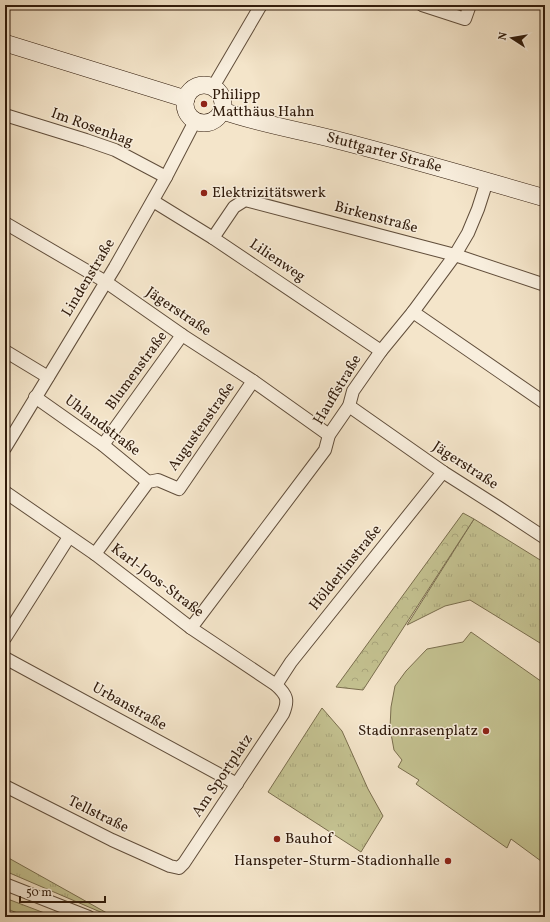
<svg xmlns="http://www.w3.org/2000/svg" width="550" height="922" viewBox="0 0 550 922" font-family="Vollkorn,serif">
<defs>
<pattern id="grass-tufts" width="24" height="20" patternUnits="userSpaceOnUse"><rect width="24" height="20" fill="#c4c291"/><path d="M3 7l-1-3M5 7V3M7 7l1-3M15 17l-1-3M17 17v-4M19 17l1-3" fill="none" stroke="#a9a67c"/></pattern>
<pattern id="forest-crowns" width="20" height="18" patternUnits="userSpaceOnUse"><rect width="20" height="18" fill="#c4c291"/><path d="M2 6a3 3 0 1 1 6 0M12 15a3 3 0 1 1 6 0" fill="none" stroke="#a9a67c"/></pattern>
</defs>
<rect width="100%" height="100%" fill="#f4e5ca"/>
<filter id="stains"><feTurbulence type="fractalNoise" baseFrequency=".005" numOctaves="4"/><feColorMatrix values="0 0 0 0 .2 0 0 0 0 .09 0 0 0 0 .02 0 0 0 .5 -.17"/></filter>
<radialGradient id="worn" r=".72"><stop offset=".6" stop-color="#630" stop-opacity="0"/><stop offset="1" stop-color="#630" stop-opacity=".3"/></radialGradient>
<g fill="url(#grass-tufts)" stroke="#7a6e4e">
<polygon points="474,519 545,563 545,635 540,643 470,600 445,606 407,625"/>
<polygon points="322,708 342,731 368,789 383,816 361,852 268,792"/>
<polygon points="5,856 114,917 112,917 5,871"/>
</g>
<g fill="url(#forest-crowns)" stroke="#7a6e4e">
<polygon points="463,513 474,519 363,690 336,687"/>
<polygon points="5,898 55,917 27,917 5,908"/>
</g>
<polygon fill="#c4c291" stroke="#7a6e4e" points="471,632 545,684 545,864 511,839 507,848 416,784 419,780 398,767 402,760 394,750 390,728 391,707 395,686 406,671 427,649 463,642"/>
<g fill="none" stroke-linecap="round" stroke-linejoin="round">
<g stroke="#614e3b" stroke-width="14">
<g id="street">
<polyline points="422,5 465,19 470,5"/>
<polyline points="213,87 261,5"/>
<polyline points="5,115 86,140 115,150 166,177"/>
<polyline points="153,201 213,238 381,351"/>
<polyline points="5,223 106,282 182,335 253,381 329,435"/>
<polyline points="213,238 234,207 245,200 455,255 545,285"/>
<polyline points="413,312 545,403"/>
<polyline points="5,351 48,377"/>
<polyline points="35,397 103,445 148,482"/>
<polyline points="349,406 443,472 498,507 545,538"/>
<polyline points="103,445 182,335"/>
<polyline points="5,448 115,267 166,177 195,121"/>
<path d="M5,492L95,554L191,628L276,685C287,695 289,700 283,714L184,863L179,868L170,866L112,840L5,786"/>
<polyline points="95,554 148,482 158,480 179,489 253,381"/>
<polyline points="191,628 325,450 329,435 349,406 353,391 381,351 413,312 455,255 468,233 478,209 487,181"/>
<polyline points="5,638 69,537"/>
<polyline points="5,658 237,784"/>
<polyline points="276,685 291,662 443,472"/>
<polyline points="5,884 89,917"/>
</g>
</g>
<g stroke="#301b0b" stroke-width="18">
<g id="secondary">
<polyline points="5,43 186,99"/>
<circle cx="204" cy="104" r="19"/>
<path d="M223,111C260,124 299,130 337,140C407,158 476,178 545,198"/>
</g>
</g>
<use href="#street" stroke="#f8eedd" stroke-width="12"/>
<use href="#secondary" stroke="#f8eedd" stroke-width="17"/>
</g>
<g fill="#8f2418" stroke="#f8eedd" stroke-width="1.5">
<circle cx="204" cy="104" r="4"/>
<circle cx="204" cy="193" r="4"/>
<circle cx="486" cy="731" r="4"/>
<circle cx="277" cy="839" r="4"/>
<circle cx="448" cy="861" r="4"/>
</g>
<g text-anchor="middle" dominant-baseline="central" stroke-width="3" stroke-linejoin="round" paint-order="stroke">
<g font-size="15" fill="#301b0b" stroke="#f8eedd" text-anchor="start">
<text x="212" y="95">Philipp<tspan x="212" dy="17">Matthäus Hahn</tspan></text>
<text x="212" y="193">Elektrizitätswerk</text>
<text x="478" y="731" text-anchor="end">Stadionrasenplatz</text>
<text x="285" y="839">Bauhof</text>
<text x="440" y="861" text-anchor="end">Hanspeter-Sturm-Stadionhalle</text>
</g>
<g font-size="15" fill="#301b0b" stroke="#f8eedd">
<text transform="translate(92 128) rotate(20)">Im Rosenhag</text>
<text transform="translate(384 153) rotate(15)">Stuttgarter Straße</text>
<text transform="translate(376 218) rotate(15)">Birkenstraße</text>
<text transform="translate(277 261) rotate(34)">Lilienweg</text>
<text transform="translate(89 278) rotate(-59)">Lindenstraße</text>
<text transform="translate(178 312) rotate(34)">Jägerstraße</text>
<text transform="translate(137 371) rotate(-54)">Blumenstraße</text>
<text transform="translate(338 390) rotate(-59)">Hauffstraße</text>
<text transform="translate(102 426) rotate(37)">Uhlandstraße</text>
<text transform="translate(202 427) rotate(-55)">Augustenstraße</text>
<text transform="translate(465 466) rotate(33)">Jägerstraße</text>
<text transform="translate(346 568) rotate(-51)">Hölderlinstraße</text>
<text transform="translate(157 581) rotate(37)">Karl-Joos-Straße</text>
<text transform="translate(129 707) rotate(29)">Urbanstraße</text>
<text transform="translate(223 776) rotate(-56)">Am Sportplatz</text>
<text transform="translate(98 815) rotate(26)">Tellstraße</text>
</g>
</g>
<rect width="550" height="922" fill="none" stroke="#f4e5ca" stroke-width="20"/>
<rect x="6" y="6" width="538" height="910" fill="none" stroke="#301b0b" stroke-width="2"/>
<rect x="10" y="10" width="530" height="902" fill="none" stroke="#301b0b"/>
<g transform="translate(512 38) rotate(282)" stroke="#f8eedd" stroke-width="3" paint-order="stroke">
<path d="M0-3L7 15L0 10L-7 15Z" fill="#301b0b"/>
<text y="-6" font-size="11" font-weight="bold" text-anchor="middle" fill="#301b0b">N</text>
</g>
<path d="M20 896v6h85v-6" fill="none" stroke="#301b0b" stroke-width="2"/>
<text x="26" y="896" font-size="12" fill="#301b0b" stroke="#f8eedd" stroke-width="3" paint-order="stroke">50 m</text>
<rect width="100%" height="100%" filter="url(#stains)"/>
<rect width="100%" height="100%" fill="url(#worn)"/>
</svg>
